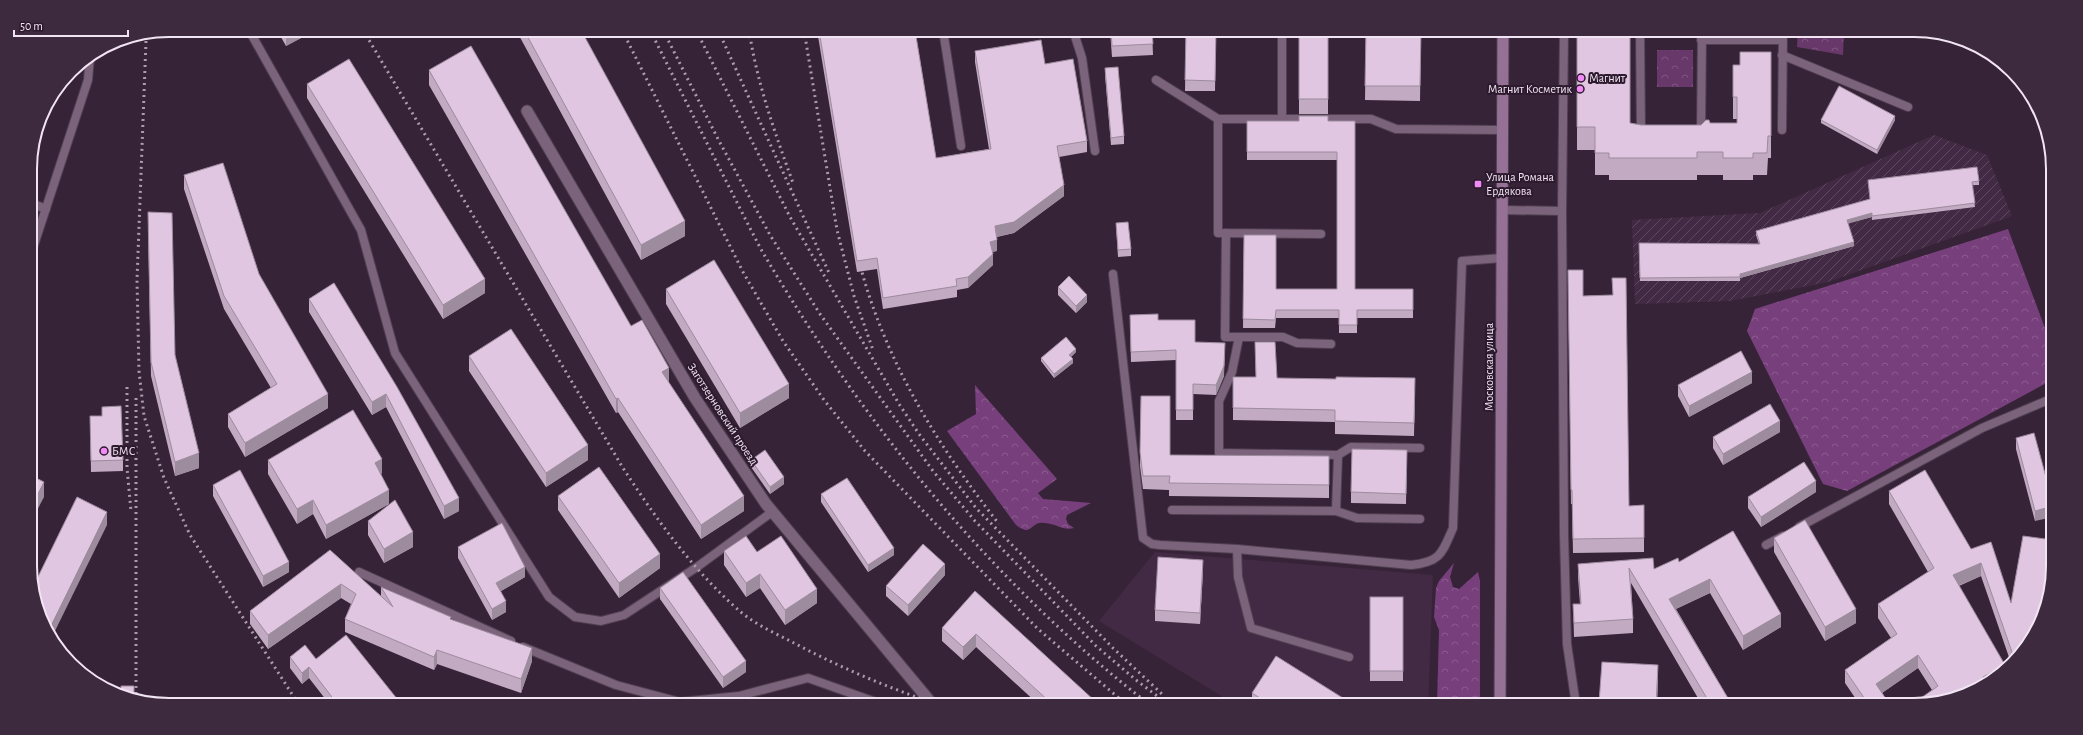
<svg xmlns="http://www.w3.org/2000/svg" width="2083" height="735" viewBox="0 0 2083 735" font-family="'Alegreya Sans',sans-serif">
<defs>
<pattern id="industrial-furrows" width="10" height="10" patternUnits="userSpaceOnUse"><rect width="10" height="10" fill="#432a44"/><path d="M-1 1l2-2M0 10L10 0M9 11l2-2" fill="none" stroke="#5f495f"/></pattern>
<pattern id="forest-crowns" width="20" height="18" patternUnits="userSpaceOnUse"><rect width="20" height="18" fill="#773f7b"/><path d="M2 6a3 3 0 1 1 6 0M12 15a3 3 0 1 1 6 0" fill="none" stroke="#8b5b8e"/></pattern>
<pattern id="park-crowns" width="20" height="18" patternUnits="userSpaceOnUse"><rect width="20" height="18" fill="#68386b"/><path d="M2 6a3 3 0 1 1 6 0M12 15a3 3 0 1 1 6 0" fill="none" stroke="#7e5581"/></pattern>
</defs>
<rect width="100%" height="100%" fill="#372338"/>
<polygon fill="#432a44" points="1155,552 1433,575 1428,705 1236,705 1099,621"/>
<polygon fill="url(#industrial-furrows)" points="1934,135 1987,155 2012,216 1828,282 1730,301 1635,304 1632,220 1760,213"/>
<g fill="url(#forest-crowns)">
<polygon points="2008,229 2052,347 2052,380 1847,491 1823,484 1747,331 1755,309"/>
<path d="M975,385L1057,479L1038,493L1043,499L1091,503L1067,515L1066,519L1068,524L1074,528C1063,531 1055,523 1044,523C1030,521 1033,538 1016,525L947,431L976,414Z"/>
<polygon points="1454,563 1450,577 1453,587 1459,589 1478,572 1480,581 1480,705 1437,705 1439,630 1434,617 1436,588 1439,581"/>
</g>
<g fill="url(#park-crowns)">
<polygon points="1798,30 1844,30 1843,55 1797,47"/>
<rect x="1657" y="50" width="36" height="37"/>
</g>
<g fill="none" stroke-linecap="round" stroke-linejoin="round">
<g stroke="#514052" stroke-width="10">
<g id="service">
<polyline points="249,30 361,230 395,353 549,597 575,617 601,621 624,615 697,567 772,512"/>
<polyline points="943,30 961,146"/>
<polyline points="1073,30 1082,58 1095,151"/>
<polyline points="1282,30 1282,119"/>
<polyline points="1564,30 1562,211 1564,534 1567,644 1576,705"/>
<polyline points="1640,30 1641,136"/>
<polyline points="1701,40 1782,40"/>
<polyline points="1782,55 1908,107"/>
<polyline points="1156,80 1218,119 1371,119 1396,129 1502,130"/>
<polyline points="1218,119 1218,233 1321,234"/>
<polyline points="1782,130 1783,30"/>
<polyline points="1701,135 1702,30"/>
<polyline points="31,203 46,209"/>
<polyline points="1503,210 1562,211"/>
<polyline points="1226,233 1225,337 1283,337 1297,343 1331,344"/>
<polyline points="31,254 88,80 90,57"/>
<path d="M1113,274L1143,538L1152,544L1160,545L1237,549L1411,565C1441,562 1442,553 1453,528L1462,261L1502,258"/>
<polyline points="1239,337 1232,372 1219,401 1219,453 1338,455 1351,447 1420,448"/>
<polyline points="1172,510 1336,511 1338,455"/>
<polyline points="1336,511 1357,518 1420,519"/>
<polyline points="1799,527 1982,428 2053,398"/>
<polyline points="1766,545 1783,536"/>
<polyline points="1237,549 1238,577 1251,628 1349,657"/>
<polyline points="359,572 511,641"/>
<polyline points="523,647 616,685 680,702 739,696 808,678 884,705"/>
</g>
</g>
<g stroke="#514052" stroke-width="13">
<polyline id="minor" points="527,111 695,398 766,504 933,705"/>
</g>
<g stroke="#514052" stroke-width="13">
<polyline id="secondary" points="1500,705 1503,30"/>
</g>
<use href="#service" stroke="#7b647b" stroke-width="8"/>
<use href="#minor" stroke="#7b647b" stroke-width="11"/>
<use href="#secondary" stroke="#957196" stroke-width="11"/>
<g stroke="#ab9bac" stroke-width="3" stroke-dasharray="2 4" stroke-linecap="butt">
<path d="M363,30L623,468C657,520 694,572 742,613C758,626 777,634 794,643C841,668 889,688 939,705"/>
<polyline points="622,30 743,272 783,341 824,400 865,451 999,589 1038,629 1127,705"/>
<path d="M650,30C675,80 700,129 725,179C737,202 749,227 762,251C863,423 991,582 1150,705"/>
<polyline points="663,30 718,139 770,235 820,314 933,471 975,521 1096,646 1136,680 1169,705"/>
<polyline points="696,30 790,217 899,404 919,434 976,508 1113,648 1162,694"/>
<polyline points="718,30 830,275"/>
<path d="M749,30C757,83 775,133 793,183"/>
<polyline points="804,30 837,230 854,296 873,350"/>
<polyline points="146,41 137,280 139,371 144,416 164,478 190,535 299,705"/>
<path d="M859,261C884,359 937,445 999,524"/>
<polyline points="127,387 127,468 131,511"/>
<polyline points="136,700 136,394"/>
</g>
</g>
<g fill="#c1aac2">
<polygon points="277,30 316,30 286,46"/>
<polygon points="516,30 581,30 685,236 641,260"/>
<polygon points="817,30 915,30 936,158 989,149 975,62 975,51 1045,64 1087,141 1087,152 1059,157 1064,196 1014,233 997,237 997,251 992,252 993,265 968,288 957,290 957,297 883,309 877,269 857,272"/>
<polygon points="1110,30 1152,30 1153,55 1112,57"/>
<polygon points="1186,30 1216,30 1215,91 1185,91"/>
<rect x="1299" y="30" width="29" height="84"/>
<polygon points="1366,30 1421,30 1420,101 1365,100"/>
<polygon points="1577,30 1630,123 1641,125 1701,125 1710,123 1737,123 1737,119 1733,119 1733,65 1740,65 1771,52 1771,158 1768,158 1767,175 1753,175 1753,180 1723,180 1723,175 1697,175 1697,180 1609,180 1609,175 1595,175 1595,150 1577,150"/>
<rect x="1708" y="30" width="53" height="4"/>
<polygon points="1105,68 1124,136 1124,144 1111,145 1105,75"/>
<polygon points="429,70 631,326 669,382 669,383 744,511 701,539 618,412 616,413 429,85"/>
<polygon points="307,84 485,293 443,319 307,98"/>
<polygon points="1821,120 1895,120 1877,154 1821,123"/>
<polygon points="1247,121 1355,121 1355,289 1413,289 1413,318 1357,318 1357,333 1339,333 1339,318 1276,318 1275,328 1243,328 1244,235 1276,289 1337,289 1337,160 1247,160"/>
<polygon points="184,175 328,408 245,457 228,427 228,414 271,388 224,309 184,189"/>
<polygon points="1868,180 1979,181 1979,185 1972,185 1975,207 1872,220 1872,217 1848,223 1854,246 1740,278 1740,281 1640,281 1639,243 1759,244 1756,235 1756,231 1870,199"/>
<polygon points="1116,223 1131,249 1131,256 1118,257"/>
<polygon points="148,226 175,355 199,468 175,476 151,376"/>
<polygon points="1568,270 1583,296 1613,295 1612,278 1629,506 1644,505 1644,552 1573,553 1572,504 1571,504"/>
<polygon points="334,283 459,511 444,519 386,407 372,415 309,312 309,299"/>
<polygon points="1058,287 1087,302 1076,313 1058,295"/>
<polygon points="666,289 789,398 740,428 666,304"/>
<polygon points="1158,320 1195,342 1224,376 1216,395 1193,394 1193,420 1176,420 1176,360 1131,362 1130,325"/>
<polygon points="1255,342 1277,378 1415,391 1414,436 1335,434 1335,422 1233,420 1233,377 1256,377"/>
<polygon points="1076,352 1071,357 1073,363 1054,378 1041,361 1041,358"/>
<polygon points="469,356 588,460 546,487 469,371"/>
<polygon points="1752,383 1689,417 1678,396 1678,385"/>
<polygon points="1141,396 1170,455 1329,456 1329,498 1169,496 1169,490 1143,489 1140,466"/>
<polygon points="90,416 102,416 123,460 123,471 91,472"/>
<polygon points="1780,432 1723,465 1713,448 1713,437"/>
<polygon points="2016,438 2053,503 2035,521 2016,449"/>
<polygon points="1407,450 1406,504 1351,503 1351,492"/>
<polygon points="268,460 382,473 381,474 389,504 326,539 313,514 297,524 268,474"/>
<polygon points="751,460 784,484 770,494 751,467"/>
<polygon points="213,485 289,572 263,587 213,496"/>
<polygon points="1889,491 1971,549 2011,603 2029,643 2011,663 1981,576 1959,586 2005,670 1932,690 1918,668 1882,693 1890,705 1860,705 1845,683 1845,670 1891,638 1878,618 1878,604 1928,572 1889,504"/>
<polygon points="1816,492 1761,527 1748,508 1748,497"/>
<polygon points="821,494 894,555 868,572 821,502"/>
<polygon points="558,496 660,568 619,598 558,510"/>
<polygon points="368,521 413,547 384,563 368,535"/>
<polygon points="1733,531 1781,627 1743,650 1710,593 1676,609 1732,705 1702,705 1631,583 1633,619 1633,633 1574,637 1573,604 1580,604 1578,577 1578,564 1654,569 1679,562"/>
<polygon points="1774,538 1856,623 1825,641 1774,552"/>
<polygon points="458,547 525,577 501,591 506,612 492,620 458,558"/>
<polygon points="330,550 381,597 381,587 451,620 532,661 521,693 437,664 434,670 345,632 345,619 351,604 341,598 268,649 250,624 250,611"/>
<polygon points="724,551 757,552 817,603 785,625 760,588 746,597 724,565"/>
<polygon points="1203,571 1200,624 1155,621 1155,610"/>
<polygon points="945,575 908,616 886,596 886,586"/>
<polygon points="660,588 746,672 723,688 660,599"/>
<polygon points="975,591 1096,705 1039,705 976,647 963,660 942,641 942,628"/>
<rect x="1370" y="597" width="33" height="84"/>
<polygon points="290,657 316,659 402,705 330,705 309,678 302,684 290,668"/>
<polygon points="1602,662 1658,676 1657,705 1599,705"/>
<polygon points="1252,693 1354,705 1265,705 1252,697"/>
</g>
<g fill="#9d8b9e">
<polygon points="289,30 316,30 286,46 286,32"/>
<polygon points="1895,116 1895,120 1877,154 1877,150"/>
<polygon points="1064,185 1064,196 1014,233 995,237 995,226"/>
<polygon points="1872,213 1872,217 1847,224 1847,220"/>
<polygon points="685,221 685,236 641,260 641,245"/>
<polygon points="997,240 997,251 990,252 990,242"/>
<polygon points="1854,242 1854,246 1740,278 1740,274"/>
<polygon points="993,254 993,265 968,288 968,277"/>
<polygon points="485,279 485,293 443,319 443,305"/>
<polygon points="1087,295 1087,302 1076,313 1076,306"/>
<polygon points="1076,349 1076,352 1069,358 1069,355"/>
<polygon points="1225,353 1224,376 1216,395 1216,385"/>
<polygon points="1073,359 1073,363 1054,378 1054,374"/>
<polygon points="669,368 669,382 662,387 662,372"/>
<polygon points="1752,372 1752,383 1689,417 1689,406"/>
<polygon points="789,384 789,398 740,428 740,413"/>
<polygon points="328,394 328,408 245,457 245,443"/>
<polygon points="386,394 386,407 372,415 372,402"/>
<polygon points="618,398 618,412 616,413 616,399"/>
<polygon points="1780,421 1780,432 1723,465 1723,454"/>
<polygon points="588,445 588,460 546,487 546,473"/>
<polygon points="199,453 199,468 175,476 175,462"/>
<polygon points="382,459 382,473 375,478 375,463"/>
<polygon points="784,477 784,484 770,494 770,487"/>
<polygon points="1816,481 1816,492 1761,527 1761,517"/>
<polygon points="44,482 44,497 32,520 32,506"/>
<polygon points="389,490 389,504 326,539 326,525"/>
<polygon points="744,496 744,511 701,539 701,525"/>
<polygon points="459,498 459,511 444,519 444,506"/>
<polygon points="313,500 313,514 297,524 297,509"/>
<polygon points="2053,506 2053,517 2035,521 2035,511"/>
<polygon points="107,512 107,525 53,635 50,628"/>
<polygon points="413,532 413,547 384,563 384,549"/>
<polygon points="2053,542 2053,555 2042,619 2038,626"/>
<polygon points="894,548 894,555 868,572 868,565"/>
<polygon points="660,554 660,568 619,598 619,583"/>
<polygon points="1203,560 1203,571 1200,624 1200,613"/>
<polygon points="289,562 289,572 263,587 263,576"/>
<polygon points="1981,563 1981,576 1953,588 1953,575"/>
<polygon points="945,564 945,575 908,616 908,605"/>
<polygon points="525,567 525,577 496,594 496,583"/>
<polygon points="760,574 760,588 746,597 746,583"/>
<polygon points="1710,579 1710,593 1669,612 1669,599"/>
<polygon points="341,584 341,598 268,649 268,635"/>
<polygon points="817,589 817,603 785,625 785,610"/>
<polygon points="506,601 506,612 492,620 492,609"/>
<polygon points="1856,609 1856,623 1825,641 1825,627"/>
<polygon points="1781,614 1781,627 1743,650 1743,636"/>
<polygon points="976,634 976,647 963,660 963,647"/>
<polygon points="532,648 532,661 521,693 521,679"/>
<polygon points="437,650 437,664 434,670 434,657"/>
<polygon points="70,652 70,661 67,659"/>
<polygon points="2021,652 2013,661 2013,655"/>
<polygon points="1918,655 1918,668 1876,697 1876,684"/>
<polygon points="746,661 746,672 723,688 723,677"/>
<polygon points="1658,665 1658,676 1657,705 1656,705"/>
<polygon points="2005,665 2005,670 1999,676 1974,690 1983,677"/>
<polygon points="309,667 309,678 302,684 302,673"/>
</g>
<g fill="#e0c6e1" stroke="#9d8b9e">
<polygon points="524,30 581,30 685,221 641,245"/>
<polygon points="819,30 915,30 936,158 991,149 975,51 1041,40 1045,64 1073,59 1087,141 1057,146 1064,185 1014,222 995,226 997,240 990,242 993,254 968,277 956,279 957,286 883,298 877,258 857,261"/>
<polygon points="1111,30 1152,30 1153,44 1112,46"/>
<polygon points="1186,30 1216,30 1215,81 1185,80"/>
<rect x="1299" y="30" width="29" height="69"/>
<polygon points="1366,30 1421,30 1420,86 1365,86"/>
<polygon points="1577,30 1630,30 1630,123 1641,125 1701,125 1706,120 1709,120 1710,123 1737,123 1737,97 1733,97 1733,65 1740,65 1740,52 1771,52 1771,136 1768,136 1767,153 1753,153 1753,158 1723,158 1723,152 1697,152 1697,158 1609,158 1609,153 1595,153 1595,127 1577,127"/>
<rect x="1708" y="30" width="53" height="1"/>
<polygon points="471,46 631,326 642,320 669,368 662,372 744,496 701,525 618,398 616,399 429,70"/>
<polygon points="349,59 485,279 443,305 307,84"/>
<polygon points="1118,67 1124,136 1111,138 1105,68"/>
<polygon points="1839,86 1895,116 1877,150 1821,120"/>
<polygon points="1299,116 1328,116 1328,121 1355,121 1355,289 1413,289 1413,310 1357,310 1357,325 1339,325 1339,310 1276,310 1275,320 1243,319 1244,235 1276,235 1276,289 1337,289 1337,152 1247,152 1247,121 1299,121"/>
<polygon points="223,163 259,274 328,394 245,443 228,414 277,384 224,296 184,175"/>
<polygon points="1977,167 1979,181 1972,182 1975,203 1872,216 1872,213 1847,220 1854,242 1740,274 1740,277 1640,278 1639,243 1760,244 1756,231 1870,199 1868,180"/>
<polygon points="148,212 172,213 175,355 199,453 175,462 151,362"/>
<polygon points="1128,222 1131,249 1118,250 1116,223"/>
<polygon points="714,260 789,384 740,413 666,289"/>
<polygon points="1568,270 1583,270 1583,296 1613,295 1612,278 1626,278 1629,506 1644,505 1644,538 1573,539 1572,490 1571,490"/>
<polygon points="1069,276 1087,295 1076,306 1058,287"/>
<polygon points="334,283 397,387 459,498 444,506 386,394 372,402 309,299"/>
<polygon points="1158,314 1158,320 1195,320 1195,342 1225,343 1224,366 1216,385 1193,384 1193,410 1176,410 1176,350 1131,352 1130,315"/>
<polygon points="511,329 588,445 546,473 469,356"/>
<polygon points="1066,337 1076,349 1069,355 1073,359 1054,374 1041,358"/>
<polygon points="1255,342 1275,342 1277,378 1336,379 1336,377 1415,378 1414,423 1335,421 1335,410 1233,408 1233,377 1256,377"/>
<polygon points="1741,351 1752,372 1689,406 1678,385"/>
<polygon points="1141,396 1170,396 1170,455 1329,456 1329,485 1169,483 1170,476 1143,476 1140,452"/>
<polygon points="1770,404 1780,421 1723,454 1713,437"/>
<polygon points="121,406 123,460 91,461 90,416 102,416 102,407"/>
<polygon points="353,410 382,459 375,463 389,490 326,525 313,500 297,509 268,460"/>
<polygon points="2034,433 2053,503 2053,506 2035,511 2016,438"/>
<polygon points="1352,449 1407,450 1406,494 1351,492"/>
<polygon points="765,450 784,477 770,487 751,460"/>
<polygon points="1804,462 1816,481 1761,517 1748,497"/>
<polygon points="599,467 660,554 619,583 558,496"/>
<polygon points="240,470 289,562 263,576 213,485"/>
<polygon points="1925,470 1971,549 1991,542 2011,603 2023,536 2053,540 2038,626 2029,643 2021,652 2013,655 1981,563 1953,575 2005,665 1983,677 1986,683 1967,694 1923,705 1911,705 1938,686 1918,655 1876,684 1890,705 1869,705 1845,670 1897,634 1878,604 1934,568 1889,491"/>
<polygon points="32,476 44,482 32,506"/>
<polygon points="847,478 894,548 868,565 821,494"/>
<polygon points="77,497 107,512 50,628 33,593 33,587"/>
<polygon points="395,500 413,532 384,549 368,521"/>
<polygon points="1805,520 1856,609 1825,627 1774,538"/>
<polygon points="502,523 525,567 496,583 506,601 492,609 458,547"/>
<polygon points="1733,531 1781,614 1743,636 1710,579 1669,599 1732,705 1711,705 1629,568 1633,619 1574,623 1573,604 1581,604 1578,564 1653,558 1654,569 1678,558 1679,562"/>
<polygon points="746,536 757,552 781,536 817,589 785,610 760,574 746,583 724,551"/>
<polygon points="923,544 945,564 908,605 886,586"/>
<polygon points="330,550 393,607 381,587 451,617 450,619 532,648 521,679 437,650 434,657 345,619 356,594 341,584 268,635 250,611"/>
<polygon points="1158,557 1203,560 1200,613 1155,610"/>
<polygon points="683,572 746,661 723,677 660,588"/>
<polygon points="975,591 1096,702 1093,705 1053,705 976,634 963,647 942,628"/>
<rect x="1370" y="597" width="33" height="74"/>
<polygon points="346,635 402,705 338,705 309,667 302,673 290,657 305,645 316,659"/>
<polygon points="58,645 70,652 67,659 64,657"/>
<polygon points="1276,656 1354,705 1271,705 1252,693"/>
<polygon points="1602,662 1658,665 1656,705 1631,705 1599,703"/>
<polygon points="121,686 134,686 134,699 125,698 121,695"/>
</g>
<g fill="#f08bf6" stroke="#2d1a2e" stroke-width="1.5">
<circle cx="1581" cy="78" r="4"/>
<circle cx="1580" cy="89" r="4"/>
<rect x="1474" y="180" width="8" height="8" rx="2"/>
<circle cx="104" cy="451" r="4"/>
</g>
<g text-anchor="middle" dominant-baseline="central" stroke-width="4" stroke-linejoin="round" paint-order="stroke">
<g font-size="12" fill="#f2e5f3" stroke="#2d1a2e" text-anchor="start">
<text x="1589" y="78">Магнит</text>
<text x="1572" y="89" text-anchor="end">Магнит Косметик</text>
<text x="1486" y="177">Улица Романа<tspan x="1486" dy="14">Ердякова</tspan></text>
<text x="112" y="451">БМС</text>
</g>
<g font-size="12" fill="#f2e5f3" stroke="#2d1a2e">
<text transform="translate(1489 367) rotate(-90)">Московская улица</text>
<text transform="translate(723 414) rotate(57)">Заготзерновский проезд</text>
</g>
</g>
<path d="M0 0H2083V735H0ZM169 37H1914A132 132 0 0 1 2046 169V566A132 132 0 0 1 1914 698H169A132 132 0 0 1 37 566V169A132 132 0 0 1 169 37Z" fill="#3d2a3e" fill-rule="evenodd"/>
<path fill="none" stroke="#f2e5f3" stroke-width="2" d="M169 37H1914A132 132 0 0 1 2046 169V566A132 132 0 0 1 1914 698H169A132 132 0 0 1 37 566V169A132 132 0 0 1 169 37Z"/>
<path d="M14 30v6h114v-6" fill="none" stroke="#f2e5f3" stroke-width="2"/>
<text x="20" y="30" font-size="12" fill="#f2e5f3" stroke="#2d1a2e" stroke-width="3" paint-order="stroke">50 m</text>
</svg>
